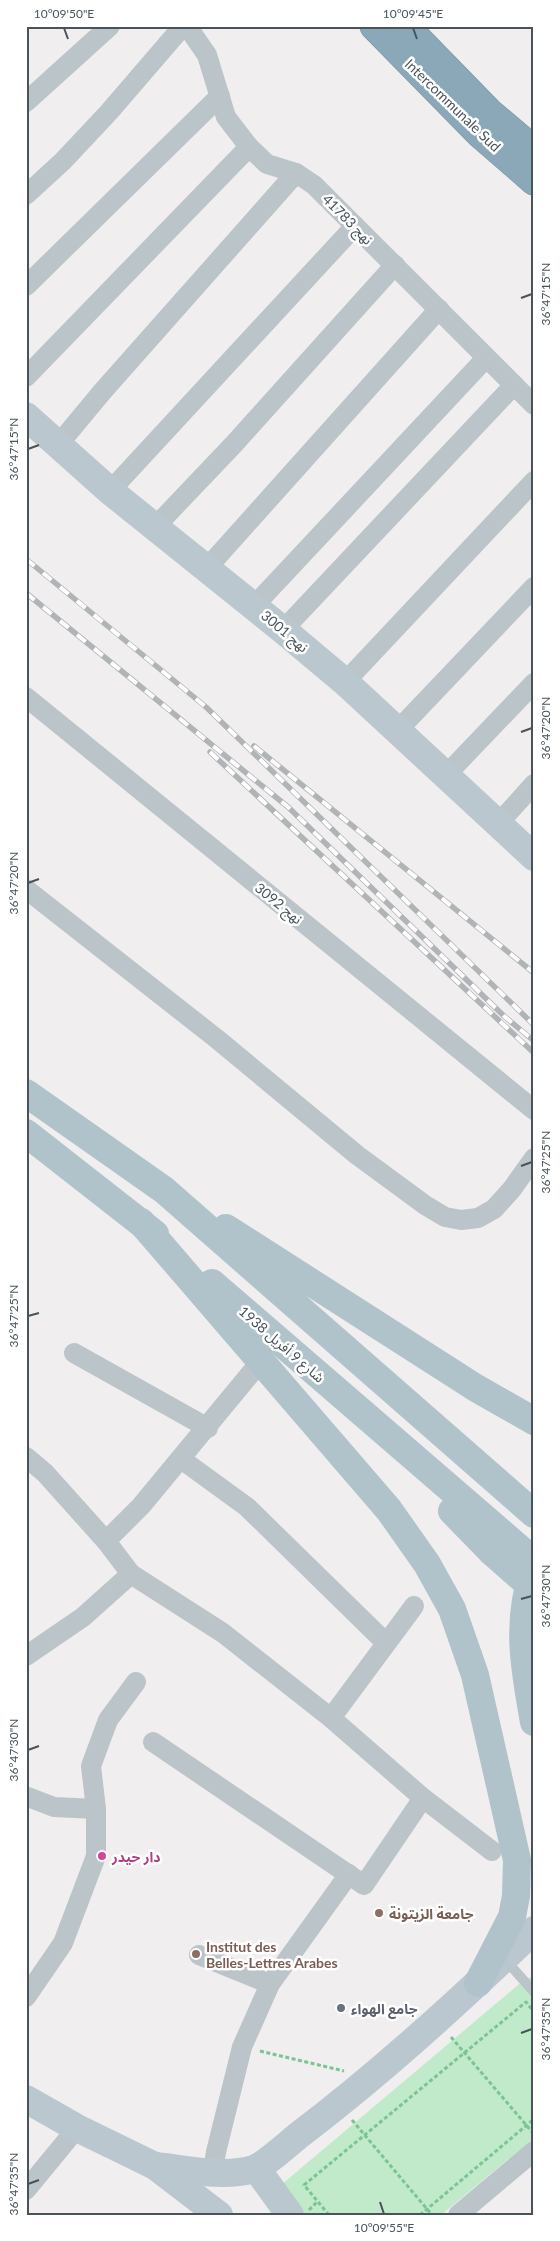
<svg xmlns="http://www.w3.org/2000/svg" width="560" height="2241" viewBox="0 0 560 2241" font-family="Lato,'Noto Sans Arabic',sans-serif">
<rect width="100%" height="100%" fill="#f0eeee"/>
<polygon fill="#c0eac9" points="534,1976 534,2138 441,2215 306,2215 281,2185 524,1980"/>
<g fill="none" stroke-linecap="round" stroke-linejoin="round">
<g stroke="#7694a3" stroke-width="29">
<g id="highway">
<polyline points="374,26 480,134 534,181"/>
<polyline points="405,26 489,112 534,150"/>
</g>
</g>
<g stroke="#7cc494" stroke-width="3" stroke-dasharray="4 2.5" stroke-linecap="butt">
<polyline points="451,2037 533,2133"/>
<polyline points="260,2051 344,2071"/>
<polyline points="352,2120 432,2215"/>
<polyline points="309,2210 318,2201"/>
<polyline points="329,2215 304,2185 526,2002 534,2012"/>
<polyline points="420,2215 534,2119"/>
</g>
<polyline stroke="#bbc4c9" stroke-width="10" points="510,1965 534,1992"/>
<g stroke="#bbc4c9" stroke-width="20">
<polyline points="187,26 207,55 226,117 249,147 267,164 296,173 314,185 534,405"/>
<polyline points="26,102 110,26"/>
<polyline points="26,195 63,161 109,112 183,26"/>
<polyline points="26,286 220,96"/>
<polyline points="26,377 249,147"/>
<polyline points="58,445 102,392 296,173"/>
<polyline points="110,491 355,226"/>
<polyline points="155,527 234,444 395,265"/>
<polyline points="207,568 439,309"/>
<polyline points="254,606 486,358"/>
<polyline points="283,630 514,385"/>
<polyline points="345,682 534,481"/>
<polyline points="26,697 534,1110"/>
<polyline points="398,730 534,587"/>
<polyline points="446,775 534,683"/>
<polyline points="498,824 534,784"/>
<polyline points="26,889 217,1039 357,1155 425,1205 445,1217 461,1220 478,1218 494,1209 512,1189 534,1158"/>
<polyline points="74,1353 208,1428"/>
<polyline points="261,1361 141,1506 106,1541 131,1574 223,1633 331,1718 423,1798 492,1851"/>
<polyline points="26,1457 45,1473 106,1541"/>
<polyline points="181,1459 247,1507 386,1643"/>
<polyline points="26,1656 83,1617 131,1574"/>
<polyline points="331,1718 414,1606"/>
<polyline points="153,1742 364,1885 423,1798"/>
<polyline points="26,1799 28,1797 54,1807 96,1809"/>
<polyline points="199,1955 270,1984"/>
<polyline points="26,1997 63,1943 96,1856 96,1809 91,1766 108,1720 136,1682"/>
<polyline points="213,2171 216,2152 242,2047 270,1984 349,1874"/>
<polyline points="26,2190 77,2128"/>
<polyline points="458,2215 534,2151"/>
</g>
<g stroke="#bbc7ce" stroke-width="28">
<polyline points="26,416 110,491 283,630 345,682 534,857"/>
<polyline points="26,2099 77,2128 155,2166 219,2215"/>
<path d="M155,2166C186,2169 223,2178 254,2169C265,2165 289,2143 299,2135C382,2072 459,2001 534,1930"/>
<polyline points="256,2168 290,2215"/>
</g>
<g stroke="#b0c2ca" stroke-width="28">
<polyline points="26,1093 164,1190 534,1514"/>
<polyline points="26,1133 155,1234"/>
<polyline points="141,1222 389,1510 427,1564 452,1609 475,1675 517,1860 516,1896 512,1917 478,1983"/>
<polyline points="226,1228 476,1388 534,1421"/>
<polyline points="212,1283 534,1561"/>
<polyline points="452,1511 492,1552"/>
<path d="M534,1570C515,1621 525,1672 534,1722"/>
</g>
<use href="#highway" stroke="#8aa8b8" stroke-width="28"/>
<g stroke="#b1b4b7" stroke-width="5.5">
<g id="rail">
<polyline points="26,559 206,707 534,1025"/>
<polyline points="26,593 288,807 504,1016 534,1041"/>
<polyline points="254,746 534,973"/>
<polyline points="210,752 534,1053"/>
</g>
</g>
<use href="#rail" stroke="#fff" stroke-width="4" stroke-dasharray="11" stroke-linecap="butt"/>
<polyline stroke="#b0c2ca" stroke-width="28" points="492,1552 534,1589"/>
</g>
<path fill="none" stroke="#485459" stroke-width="2" d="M64,28L68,39M413,28L417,39M521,298L532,294M28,449L39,445M521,732L532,728M28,883L39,879M521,1166L532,1162M28,1316L39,1313M521,1599L532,1596M28,1750L39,1746M521,2033L532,2029M28,2184L39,2180M380,2202L384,2214"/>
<circle fill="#d1479c" stroke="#fff" stroke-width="2" cx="102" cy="1856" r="5"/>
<g fill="#8d6e63" stroke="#fff" stroke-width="2">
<circle cx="379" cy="1913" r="5"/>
<circle cx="196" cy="1954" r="5"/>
</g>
<circle fill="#6b7280" stroke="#fff" stroke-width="2" cx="341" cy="2008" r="5"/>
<g text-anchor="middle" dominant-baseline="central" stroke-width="5" stroke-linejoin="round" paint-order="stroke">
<g font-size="14" fill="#485459" stroke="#fff">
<text transform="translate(453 105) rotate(44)">Intercommunale Sud</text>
<text transform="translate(348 219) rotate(45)">نهج 41783</text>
<text transform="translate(285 631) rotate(40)">نهج 3001</text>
<text transform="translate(279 903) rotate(39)">نهج 3092</text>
<text transform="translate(282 1344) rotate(41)">شارع 9 أفريل 1938</text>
</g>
<g font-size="14" font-weight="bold" fill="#b23c85" stroke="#fff" text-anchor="start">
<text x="112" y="1856">دار حيدر</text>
</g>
<g font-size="14" font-weight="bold" fill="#785e54" stroke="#fff" text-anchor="start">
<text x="389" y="1913">جامعة الزيتونة</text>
<text x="206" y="1946">Institut des<tspan x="206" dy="16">Belles-Lettres Arabes</tspan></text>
</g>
<g font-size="14" font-weight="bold" fill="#5b616d" stroke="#fff" text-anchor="start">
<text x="351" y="2008">جامع الهواء</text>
</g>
</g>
<rect width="560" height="2241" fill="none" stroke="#ffffff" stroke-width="55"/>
<rect x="28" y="28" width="504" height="2186" fill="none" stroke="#485459" stroke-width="2"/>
<g font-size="12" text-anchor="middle" fill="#485459">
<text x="64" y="18">10°09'50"E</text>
<text x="413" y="18">10°09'45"E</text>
<text transform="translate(546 294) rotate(-90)" y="4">36°47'15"N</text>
<text transform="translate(14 449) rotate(-90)" y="4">36°47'15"N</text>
<text transform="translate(546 728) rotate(-90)" y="4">36°47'20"N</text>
<text transform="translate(14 883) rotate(-90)" y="4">36°47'20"N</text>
<text transform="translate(546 1162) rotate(-90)" y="4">36°47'25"N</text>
<text transform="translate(14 1316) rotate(-90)" y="4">36°47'25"N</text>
<text transform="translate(546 1596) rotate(-90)" y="4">36°47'30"N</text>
<text transform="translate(14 1750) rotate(-90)" y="4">36°47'30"N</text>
<text transform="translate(546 2029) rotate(-90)" y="4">36°47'35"N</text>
<text transform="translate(14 2184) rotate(-90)" y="4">36°47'35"N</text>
<text x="384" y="2232">10°09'55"E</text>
</g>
</svg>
